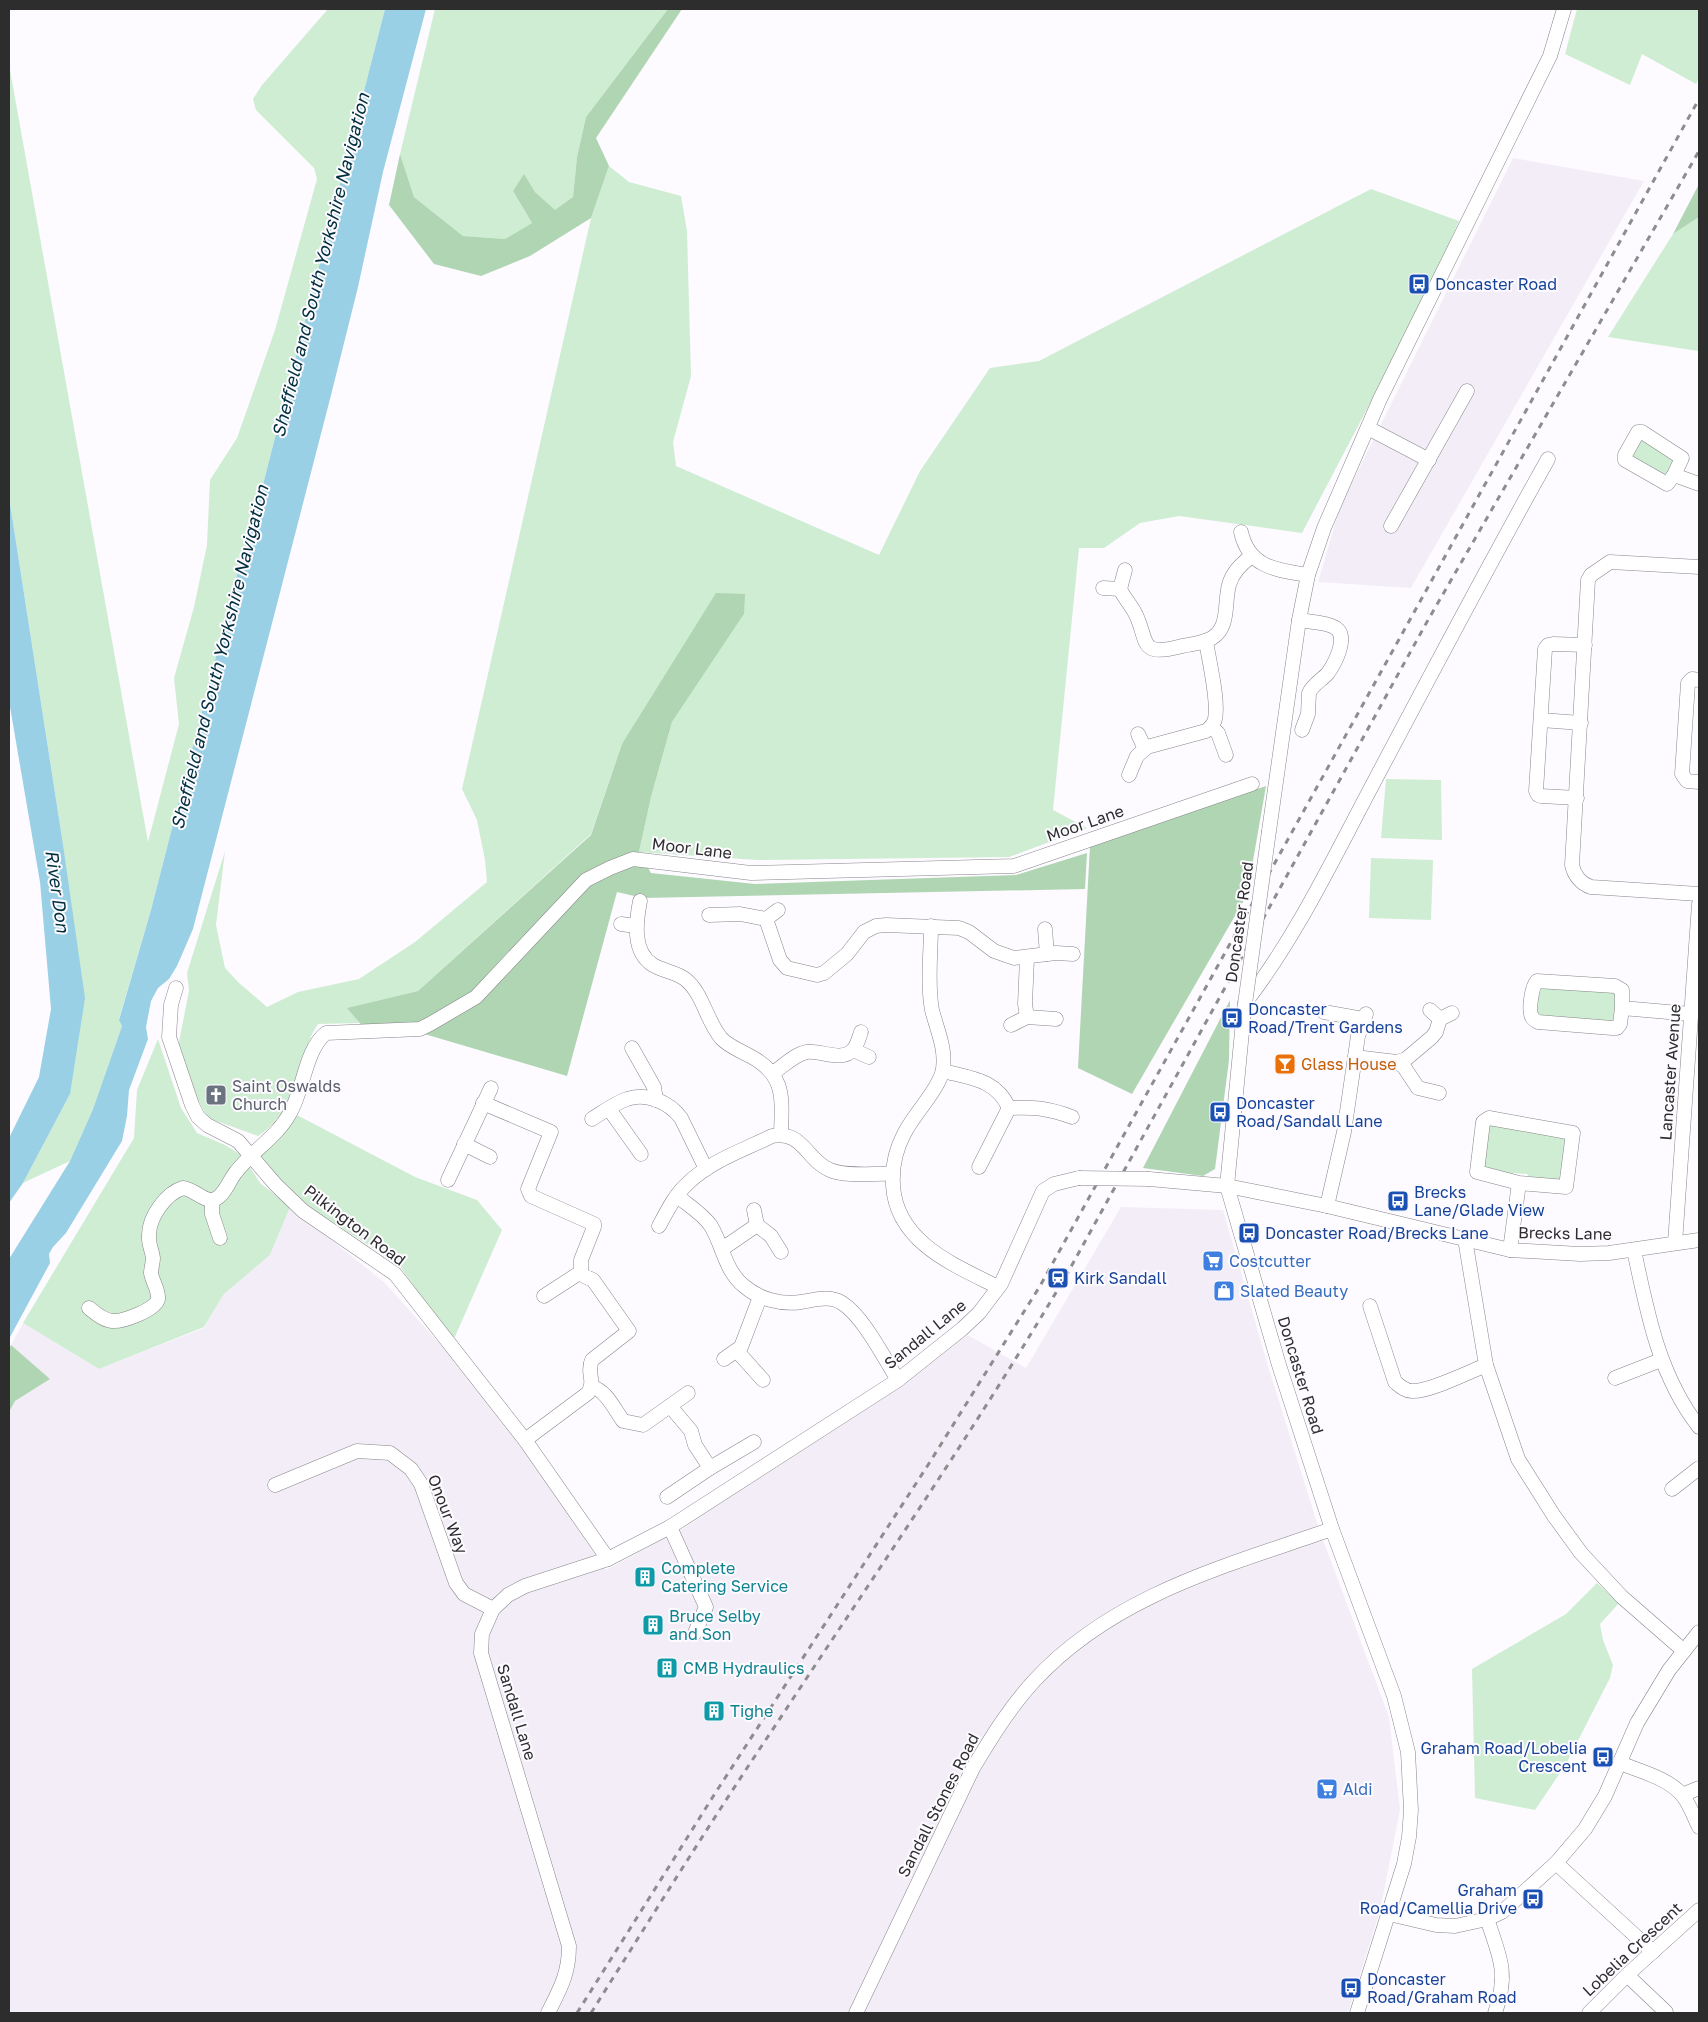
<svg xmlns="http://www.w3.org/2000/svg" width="1708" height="2022" viewBox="0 0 1708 2022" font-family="'Golos Text',sans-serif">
<rect width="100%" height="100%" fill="#fdfbff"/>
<g fill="#f3edf8">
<polygon points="1513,158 1644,181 1411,588 1318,582 1340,507"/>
<polygon points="290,1207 384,1282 447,1352 521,1446 606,1570 682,1529 901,1383 966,1334 1026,1368 1121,1207 1223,1210 1268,1366 1319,1529 1389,1717 1400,1810 1380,1911 1348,2013 9,2013 9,1412 15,1401 50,1379 11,1345 23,1323 99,1369 204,1328 224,1294 270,1255"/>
</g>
<g fill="#cfedd2">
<polygon points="328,9 385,9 259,500 243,551 151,910 119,1019 122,1026 93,1109 70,1161 23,1183 70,1094 62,838 9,497 9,64 148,842 179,724 174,678 194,607 207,545 210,480 237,438 275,330 317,179 314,168 256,110 253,99 262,85"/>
<polygon points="435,9 668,9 586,117 577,157 573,197 555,211 535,192 524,175 513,191 532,223 505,239 463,236 414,197 400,154"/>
<polygon points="1577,9 1699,9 1699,78 1696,84 1642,54 1630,85 1565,54"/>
<path d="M609,166L629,182L681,196L687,231L691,376L673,442L676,466L879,555L920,471L990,368L1039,361L1371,189L1459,221L1422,304L1302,533L1179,516L1140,523L1104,548H1079L1053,810L1087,828L1009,857L757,860L639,852L651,797L672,722L744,614L622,744L591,834L418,991L348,1008L359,1023L318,1024L312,1034C299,1069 291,1116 258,1136L208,1118L192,1089L178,1047L189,991L187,973L225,851L216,925L225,968L239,983L267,1007L298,992L359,979L415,942L487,882L485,860L477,820L462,789L591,218Z"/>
<polygon points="1699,217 1698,351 1608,337 1673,234"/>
<polygon points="1639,438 1672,453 1674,463 1668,475 1663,477 1632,462 1630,451"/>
<polygon points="1386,779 1441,780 1442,840 1381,838"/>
<polygon points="1371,858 1433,860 1431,920 1369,918"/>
<polygon points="1539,986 1616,992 1616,1018 1608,1024 1536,1016"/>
<polygon points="158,1039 181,1108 197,1133 225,1145 243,1156 260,1183 290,1207 270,1255 224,1294 204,1327 99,1369 23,1323 134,1138 137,1090"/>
<polygon points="295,1114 415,1177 477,1200 502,1230 453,1341 399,1265 308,1206 265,1165 260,1155 282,1136"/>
<polygon points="1494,1123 1569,1139 1564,1177 1556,1182 1533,1181 1527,1174 1514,1173 1508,1177 1482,1170 1486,1126"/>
<polygon points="1597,1583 1619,1603 1600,1624 1603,1640 1613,1665 1610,1678 1566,1764 1535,1810 1475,1798 1472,1669 1566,1614"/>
</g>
<g fill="#afd5b3">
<polygon points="668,9 682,9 596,138 609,166 591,218 530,256 481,276 434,264 389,205 400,154 414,197 463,236 505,239 532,223 513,191 524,174 535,192 555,210 573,197 577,157 586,117"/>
<polygon points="1699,184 1699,217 1673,234"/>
<polygon points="716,593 745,594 744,614 672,722 651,797 639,852 651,873 755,884 1016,875 1087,853 1085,889 643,898 617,892 567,1076 421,1033 368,1033 347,1008 418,991 591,835 622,744"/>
<polygon points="1266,786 1247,895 1132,1094 1078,1068 1090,846"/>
<polygon points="1230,1000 1229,1060 1215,1169 1203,1176 1143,1168"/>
<polygon points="11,1345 50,1379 15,1401 9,1412 9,1349"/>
</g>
<g fill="#9ad0e5">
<polygon points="385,9 426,9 383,172 358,287 330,399 193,929 177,966 169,979 158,988 151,1001 146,1027 148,1039 129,1090 127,1116 122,1141 66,1233 53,1247 49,1254 50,1263 9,1339 9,1259 70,1161 93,1109 122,1026 119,1020 151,910 243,551 259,500"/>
<polygon points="9,497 62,838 85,998 70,1094 23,1183 9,1203 9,1138 39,1077 51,1009 40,882 9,701"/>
</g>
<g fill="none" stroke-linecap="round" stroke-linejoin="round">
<g stroke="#878589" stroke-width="15">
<g id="minor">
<polyline points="1368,428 1429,460"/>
<polygon points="1638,432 1642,432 1682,458 1674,475 1667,484 1625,460 1625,455"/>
<polyline points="1674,475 1699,484"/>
<polyline points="1391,526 1467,391"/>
<path d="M1241,532C1249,568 1277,570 1308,575"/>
<path d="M1699,567L1610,562L1591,575L1588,580L1572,865C1574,875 1581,884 1591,887L1699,894"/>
<polyline points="1103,588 1120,589 1125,570"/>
<path d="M1120,589C1124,598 1132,606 1136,615C1148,640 1139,657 1178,647C1189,644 1202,644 1212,638C1230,627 1224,603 1229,585C1232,573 1242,563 1252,556"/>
<path d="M1299,620C1310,622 1325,622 1334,627C1350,635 1335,663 1328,673C1322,680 1313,684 1309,693L1308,714L1302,730"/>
<polyline points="1699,680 1692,679 1688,683 1682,774 1687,781 1699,782"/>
<polyline points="1541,720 1581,723"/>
<polyline points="1211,727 1218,733 1226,755"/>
<polyline points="1138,734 1145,749"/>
<path d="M1129,775L1137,756L1147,747L1206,731C1210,728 1214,724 1215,719C1219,701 1209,661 1206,641"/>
<polyline points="1577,798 1541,796 1538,795 1536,791 1545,649 1548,645 1553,644 1585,645"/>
<polyline points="1269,831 1299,620 1308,575 1324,528 1380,399 1550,56 1564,9"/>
<path d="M640,901C636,922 632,952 653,965C663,971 676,972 685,979C703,993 706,1020 721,1038C728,1046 741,1051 750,1056C786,1075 782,1098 781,1134"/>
<polyline points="709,915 740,914 766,919 778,910"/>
<polyline points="766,919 780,960 787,968 817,975 824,973 847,954 864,932 876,926 886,925 959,928 969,932 994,951 1014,958 1056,953 1073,954"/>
<polyline points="621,924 636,926"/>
<path d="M931,926C931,953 927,983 932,1010C937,1030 946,1048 943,1069C940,1088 913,1115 904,1134C896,1149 892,1168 893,1185C896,1242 954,1265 998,1287"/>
<polyline points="1045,929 1047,954"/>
<polyline points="176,988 171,1005 169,1037 192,1105 198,1117 207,1125 238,1141 276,1185 303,1211 395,1274 525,1440 608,1559"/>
<path d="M1245,1003C1297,936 1334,857 1374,782C1431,674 1488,566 1548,459"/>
<path d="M1622,1008V990L1615,986L1537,981C1532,986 1528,1010 1532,1017C1533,1019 1536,1021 1538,1022L1612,1028H1617L1620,1024L1622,1008L1691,1014"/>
<polyline points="1430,1010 1440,1019 1452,1013"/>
<polyline points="1244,1011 1227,1186 1279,1365 1332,1529 1394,1696 1408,1752 1411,1810 1409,1837 1404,1864 1357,2013"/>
<polyline points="1324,1012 1363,1019"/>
<polyline points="1027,1017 1025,1004 1027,958"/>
<polyline points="1011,1025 1027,1017 1056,1019"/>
<polyline points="632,1048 654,1087 656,1100"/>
<polyline points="853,1050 869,1057"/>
<polyline points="1355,1057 1397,1062 1406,1059 1432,1037 1436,1032 1440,1019"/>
<polyline points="1397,1062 1404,1067 1418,1088 1439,1093"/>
<path d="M943,1071C970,1078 996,1079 1009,1108L979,1167"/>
<path d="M773,1073C783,1066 795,1054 807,1052C820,1050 842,1062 853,1050C857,1046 859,1038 861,1032"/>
<polyline points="483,1103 551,1132 528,1189 531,1196 594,1224 594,1227 581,1260 581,1272 544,1296"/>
<path d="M1009,1108C1034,1107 1048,1108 1072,1117"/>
<polyline points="609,1109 641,1154"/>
<path d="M592,1119C603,1112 615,1103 627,1099C646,1092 669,1102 681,1118L706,1169"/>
<polyline points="464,1144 490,1157"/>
<polyline points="1149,1179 1227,1186 1327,1206 1510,1250 1580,1254 1609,1253 1699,1240"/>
<polyline points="448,1180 491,1088"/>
<path d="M677,1196C688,1205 703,1214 711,1226C723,1246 725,1271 744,1286C759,1299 781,1305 801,1302C815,1300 829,1295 842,1303C863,1316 884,1358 898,1380"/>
<polyline points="212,1200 212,1214 220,1238"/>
<polyline points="1327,1206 1344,1132 1358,1036 1366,1014"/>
<polyline points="754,1210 757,1225 771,1236 781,1252"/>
<path d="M659,1226C667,1211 675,1195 687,1184C710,1161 744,1150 772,1136C803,1130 806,1160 830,1170C846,1177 875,1173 892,1174"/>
<polyline points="1465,1239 1486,1365 1518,1459 1554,1516 1581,1553 1622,1597 1684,1651"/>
<polyline points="1675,1243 1699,904"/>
<polyline points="722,1249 757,1225"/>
<polyline points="1510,1250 1519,1183 1477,1172 1483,1122 1489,1118 1573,1133 1566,1187 1519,1183"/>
<path d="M1634,1250C1647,1312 1659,1376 1699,1427"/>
<path d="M1370,1306L1395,1382C1400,1386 1405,1391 1412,1391C1429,1392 1469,1372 1486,1365"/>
<path d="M89,1308C95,1313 103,1320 112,1321C122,1322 156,1310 158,1299C159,1290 152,1281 151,1273C151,1268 153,1263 153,1258C152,1250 148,1243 149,1235C149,1217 166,1193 183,1188C193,1189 203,1200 211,1200C223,1200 229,1180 236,1172C252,1151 277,1137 290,1113C304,1089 305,1050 326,1033L420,1029L430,1024L476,997L586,880L610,868L633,859L751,873L1014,866L1252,784"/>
<polyline points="737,1351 763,1380"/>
<polyline points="724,1359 741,1347 760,1297"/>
<polyline points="1615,1378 1661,1360"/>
<path d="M592,1387C606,1390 615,1410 623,1421L643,1425L688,1393"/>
<path d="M525,1440L588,1393C596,1380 586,1372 592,1360L629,1331L593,1280L584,1276L581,1272"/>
<polyline points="710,1468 754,1442"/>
<polyline points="275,1485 357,1451 390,1453 411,1469 421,1484 456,1583 464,1594 493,1609"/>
<polyline points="1672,1489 1699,1468"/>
<polyline points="667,1497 710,1468 695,1445 691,1431 670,1406"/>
<polyline points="670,1527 706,1607 695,1633"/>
<path d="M1620,1763C1639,1771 1669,1778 1683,1796C1690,1805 1694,1817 1699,1827"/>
<polyline points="1682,1795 1699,1788"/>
<polyline points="1556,1863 1653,1952"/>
<polyline points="1389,1914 1436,1925 1455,1926 1487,1919 1502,1912 1512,1903 1556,1863 1585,1829 1605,1796 1637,1723 1669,1670 1699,1632"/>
<path d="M1487,1919C1500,1957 1509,1974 1495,2013"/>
<polyline points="1627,1975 1666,2012"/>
<path d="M548,2013C560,1989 569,1974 569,1946L481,1653L482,1634L493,1609L508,1595L525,1586L608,1559L670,1527L898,1380L962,1329L979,1313L1001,1284L1043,1191L1054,1184L1079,1178"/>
<path d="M856,2013L973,1768C991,1738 1010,1707 1034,1681C1113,1595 1226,1566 1332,1529"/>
<polyline points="1589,2013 1627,1975 1699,1910"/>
</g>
</g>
<use href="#minor" stroke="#fff" stroke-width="14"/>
<g stroke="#8d8c8e" stroke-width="3" stroke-dasharray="6 6" stroke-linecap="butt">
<polyline points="577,2013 714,1795 928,1465 1040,1286 1699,99"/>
<path d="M591,2013C652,1916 713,1818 777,1723C875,1574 976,1428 1067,1274L1428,620L1699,151"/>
</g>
<g stroke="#878589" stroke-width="15" stroke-linecap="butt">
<g id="minor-bridge">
<polyline points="1244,1011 1269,831"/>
<polyline points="1079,1178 1149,1179"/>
</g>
</g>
<use href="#minor-bridge" stroke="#fff" stroke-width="14"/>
</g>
<defs>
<g id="bus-square" transform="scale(1.125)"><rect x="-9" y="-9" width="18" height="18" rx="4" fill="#1a4fb4" stroke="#fdfbff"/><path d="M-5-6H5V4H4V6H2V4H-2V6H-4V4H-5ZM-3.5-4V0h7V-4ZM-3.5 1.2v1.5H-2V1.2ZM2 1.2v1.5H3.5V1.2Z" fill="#fff"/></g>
<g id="bar-square" transform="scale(1.125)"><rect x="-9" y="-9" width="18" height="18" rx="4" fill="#e8710a" stroke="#fdfbff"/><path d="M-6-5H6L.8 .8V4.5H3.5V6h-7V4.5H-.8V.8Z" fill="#fff"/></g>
<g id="church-square" transform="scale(1.125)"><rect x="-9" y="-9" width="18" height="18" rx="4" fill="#6b7280" stroke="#fdfbff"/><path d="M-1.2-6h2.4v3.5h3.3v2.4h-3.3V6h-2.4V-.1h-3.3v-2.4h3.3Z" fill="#fff"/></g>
<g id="supermarket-square" transform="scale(1.125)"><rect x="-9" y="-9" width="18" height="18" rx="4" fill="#3f7fe0" stroke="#fdfbff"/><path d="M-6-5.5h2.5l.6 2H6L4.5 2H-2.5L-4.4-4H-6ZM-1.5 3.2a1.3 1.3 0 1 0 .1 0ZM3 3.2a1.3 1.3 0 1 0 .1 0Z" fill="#fff"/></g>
<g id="station-square" transform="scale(1.125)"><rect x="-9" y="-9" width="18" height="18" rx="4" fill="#1a4fb4" stroke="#fdfbff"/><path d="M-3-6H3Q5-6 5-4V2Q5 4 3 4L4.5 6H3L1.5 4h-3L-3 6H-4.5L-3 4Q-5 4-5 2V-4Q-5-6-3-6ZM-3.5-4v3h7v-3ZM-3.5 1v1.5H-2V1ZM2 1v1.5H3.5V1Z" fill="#fff"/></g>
<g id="shop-square" transform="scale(1.125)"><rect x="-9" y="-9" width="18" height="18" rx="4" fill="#3f7fe0" stroke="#fdfbff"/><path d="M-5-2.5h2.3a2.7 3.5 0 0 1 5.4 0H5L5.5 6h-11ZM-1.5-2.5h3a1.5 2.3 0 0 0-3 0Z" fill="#fff"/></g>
<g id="building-square" transform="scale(1.125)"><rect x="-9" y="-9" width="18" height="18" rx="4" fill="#0f9aa8" stroke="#fdfbff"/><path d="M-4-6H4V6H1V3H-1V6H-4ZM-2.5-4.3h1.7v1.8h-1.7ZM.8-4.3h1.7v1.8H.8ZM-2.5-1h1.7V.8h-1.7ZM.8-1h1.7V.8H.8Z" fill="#fff"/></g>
</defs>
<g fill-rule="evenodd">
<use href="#bus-square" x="1419" y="284"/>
<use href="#bus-square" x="1232" y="1018"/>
<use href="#bar-square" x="1285" y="1064"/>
<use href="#church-square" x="216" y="1095"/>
<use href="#bus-square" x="1220" y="1112"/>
<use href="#bus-square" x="1398" y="1201"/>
<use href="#bus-square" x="1249" y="1233"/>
<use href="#supermarket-square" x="1213" y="1261"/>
<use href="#station-square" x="1058" y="1278"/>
<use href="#shop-square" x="1224" y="1291"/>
<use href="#building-square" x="645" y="1577"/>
<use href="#building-square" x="653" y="1625"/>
<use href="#building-square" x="667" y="1668"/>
<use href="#building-square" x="714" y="1711"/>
<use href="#bus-square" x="1603" y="1757"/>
<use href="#supermarket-square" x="1327" y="1789"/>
<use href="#bus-square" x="1533" y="1899"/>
<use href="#bus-square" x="1351" y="1988"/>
</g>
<g text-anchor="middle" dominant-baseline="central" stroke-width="4" stroke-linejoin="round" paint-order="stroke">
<g font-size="16" fill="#164399" stroke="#fdfbff" text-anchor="start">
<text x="1435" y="284">Doncaster Road</text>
<text x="1248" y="1009">Doncaster<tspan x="1248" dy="18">Road/Trent Gardens</tspan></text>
<text x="1236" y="1103">Doncaster<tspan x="1236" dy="18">Road/Sandall Lane</tspan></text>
<text x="1414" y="1192">Brecks<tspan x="1414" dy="18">Lane/Glade View</tspan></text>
<text x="1265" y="1233">Doncaster Road/Brecks Lane</text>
<text x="1074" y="1278">Kirk Sandall</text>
<text x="1587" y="1748" text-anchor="end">Graham Road/Lobelia<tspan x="1587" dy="18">Crescent</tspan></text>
<text x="1517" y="1890" text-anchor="end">Graham<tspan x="1517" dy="18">Road/Camellia Drive</tspan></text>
<text x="1367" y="1979">Doncaster<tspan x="1367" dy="18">Road/Graham Road</tspan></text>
</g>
<g font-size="16" fill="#2e2d2e" stroke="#fdfbff">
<text transform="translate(1085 823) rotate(-19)">Moor Lane</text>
<text transform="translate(692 848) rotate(7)">Moor Lane</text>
<text transform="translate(1239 922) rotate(-82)">Doncaster Road</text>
<text transform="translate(1670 1072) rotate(-86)">Lancaster Avenue</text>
<text transform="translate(355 1225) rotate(37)">Pilkington Road</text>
<text transform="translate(1565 1233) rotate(1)">Brecks Lane</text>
<text transform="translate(925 1334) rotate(-39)">Sandall Lane</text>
<text transform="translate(1301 1375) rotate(73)">Doncaster Road</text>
<text transform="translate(448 1514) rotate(69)">Onour Way</text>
<text transform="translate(517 1712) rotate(73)">Sandall Lane</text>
<text transform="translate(938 1805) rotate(-63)">Sandall Stones Road</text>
<text transform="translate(1632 1949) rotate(-43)">Lobelia Crescent</text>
</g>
<g font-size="16" fill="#c56008" stroke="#fdfbff" text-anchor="start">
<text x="1301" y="1064">Glass House</text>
</g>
<g font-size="16" fill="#5b616d" stroke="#fdfbff" text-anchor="start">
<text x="232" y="1086">Saint Oswalds<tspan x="232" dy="18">Church</tspan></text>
</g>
<g font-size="16" fill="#366cbe" stroke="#fdfbff" text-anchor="start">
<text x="1229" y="1261">Costcutter</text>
<text x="1240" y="1291">Slated Beauty</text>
<text x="1343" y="1789">Aldi</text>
</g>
<g font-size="16" fill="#0d838f" stroke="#fdfbff" text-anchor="start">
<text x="661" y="1568">Complete<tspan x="661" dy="18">Catering Service</tspan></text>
<text x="669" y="1616">Bruce Selby<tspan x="669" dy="18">and Son</tspan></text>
<text x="683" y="1668">CMB Hydraulics</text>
<text x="730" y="1711">Tighe</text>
</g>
<g font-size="18" font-style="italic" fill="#002f3e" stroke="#fdfbff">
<text transform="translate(320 265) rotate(-76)">Sheffield and South Yorkshire Navigation</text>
<text transform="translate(219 657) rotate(-76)">Sheffield and South Yorkshire Navigation</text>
<text transform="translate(58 891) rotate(82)">River Don</text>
</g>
</g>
<rect width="1708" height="2022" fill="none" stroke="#2e2d2e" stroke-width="20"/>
</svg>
